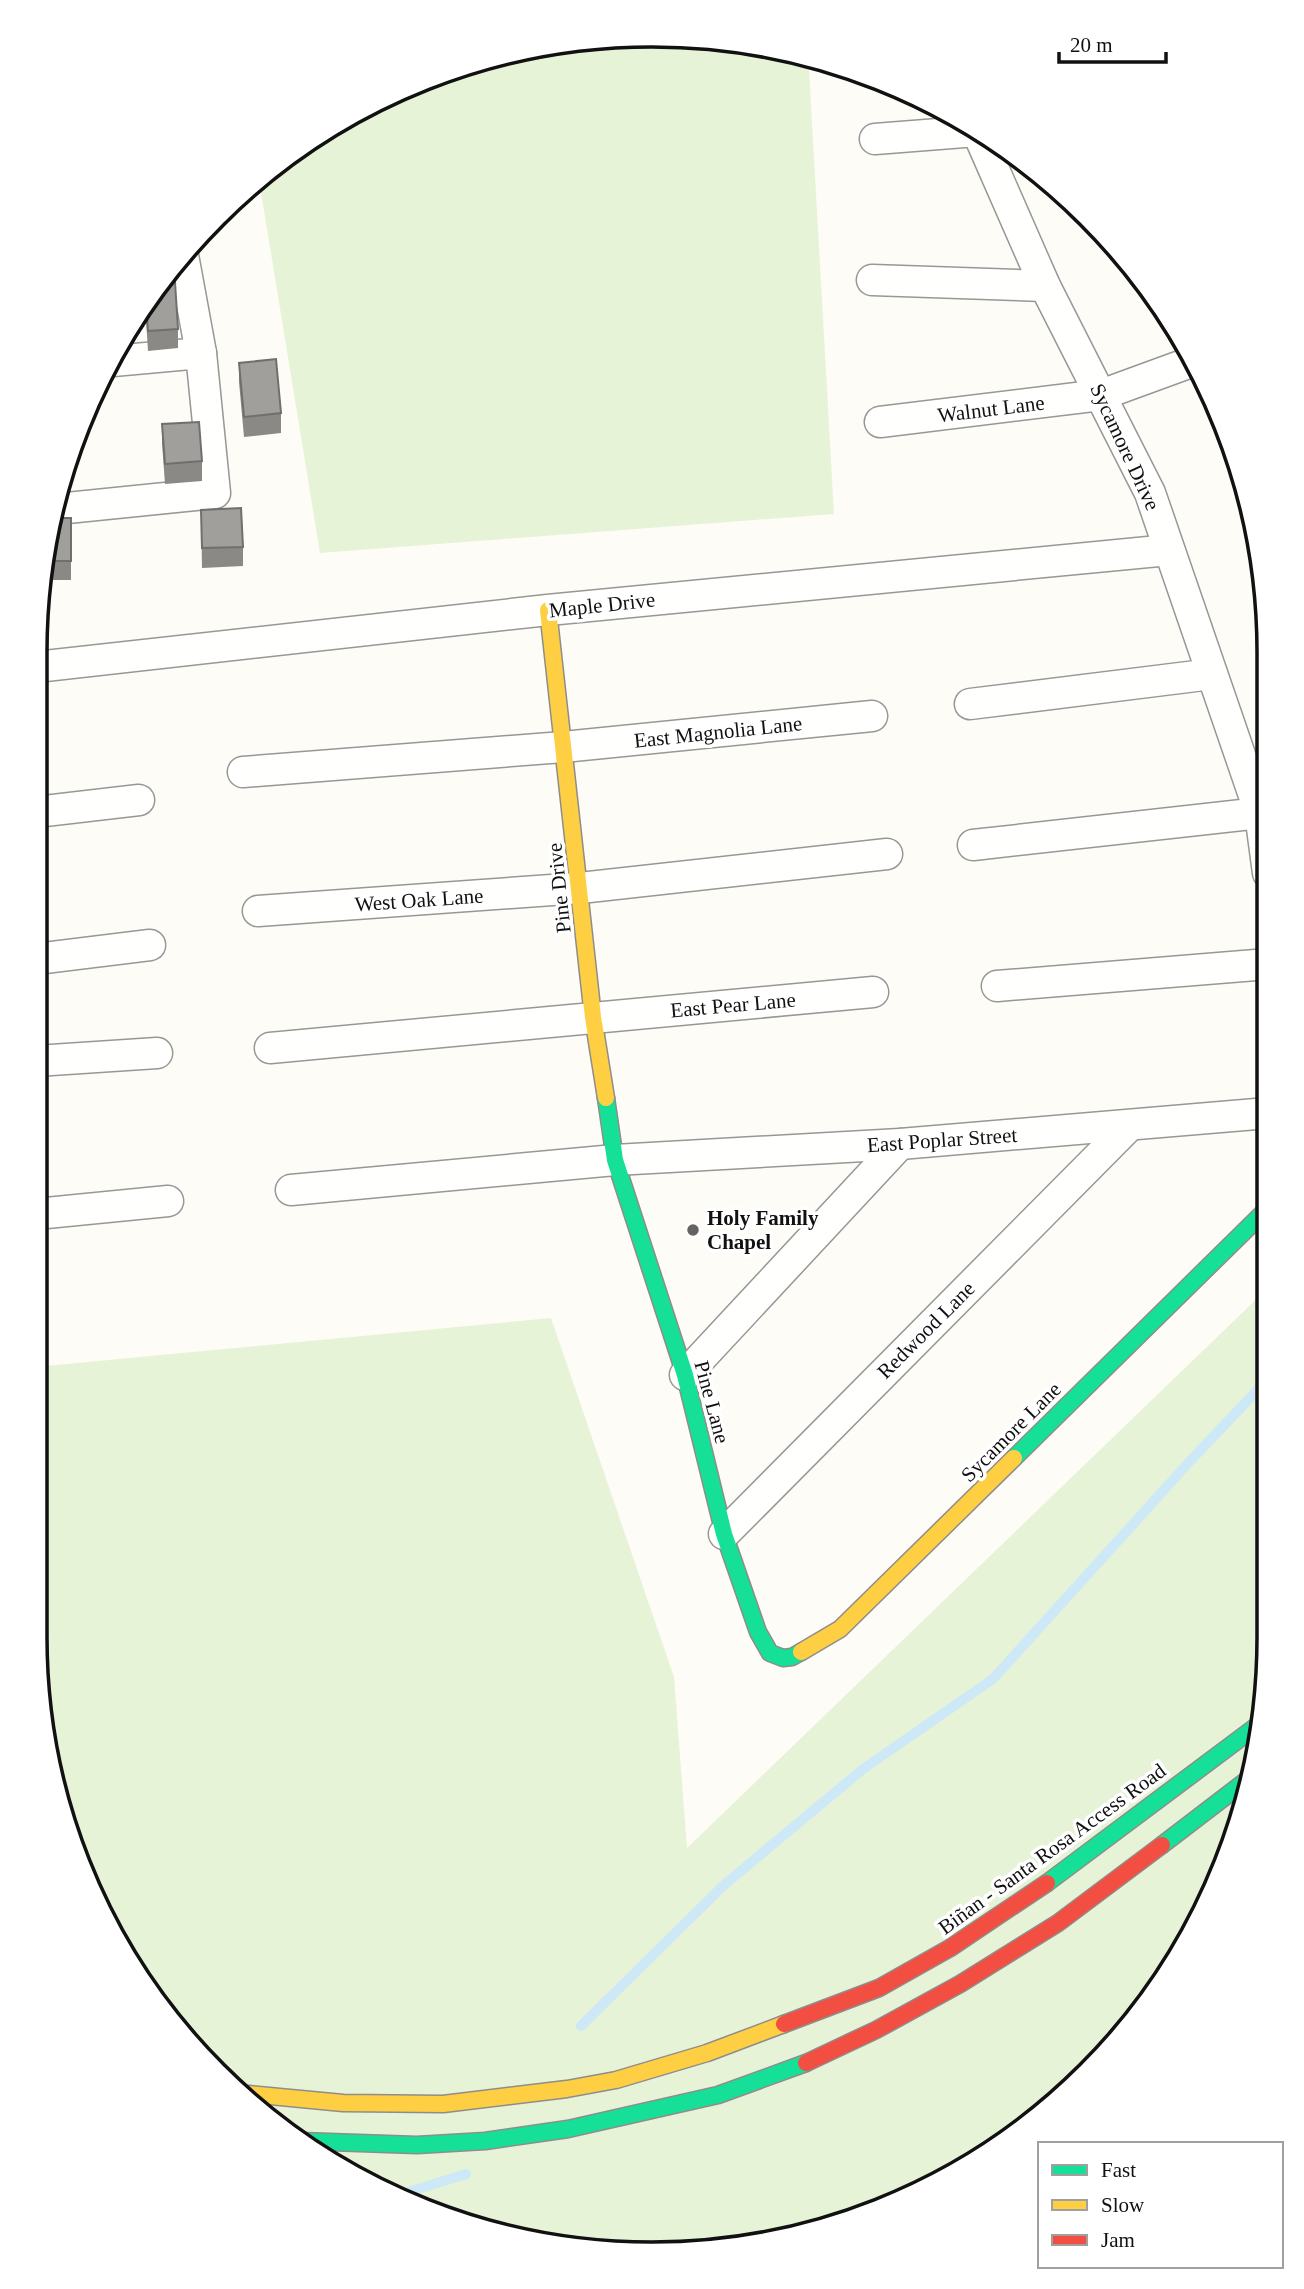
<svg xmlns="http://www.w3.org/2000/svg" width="1304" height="2289" viewBox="0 0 1304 2289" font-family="'Times New Roman',serif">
<rect width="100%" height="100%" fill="#fdfcf7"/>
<g fill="#e7f3d7">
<polygon points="652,35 772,47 866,75 809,69 834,514 320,553 259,180 309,139 416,82 531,47"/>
<polygon points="1268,1288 1268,1678 1236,1836 1165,1979 1028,2126 851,2221 692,2253 492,2233 309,2150 162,2012 68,1835 35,1637 35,1367 551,1318 674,1677 687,1848"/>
</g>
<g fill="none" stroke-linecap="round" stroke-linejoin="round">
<g stroke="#cde8f7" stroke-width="10">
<polyline points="581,2026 724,1885 863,1769 993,1679 1191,1460 1268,1379"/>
<polyline points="405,2193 466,2174"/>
</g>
<g stroke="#979795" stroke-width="33">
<g id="street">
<polyline points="875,139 977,131 1045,286 1150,493 1260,813 1268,873"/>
<polyline points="872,280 1045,286"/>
<polyline points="113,361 201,353"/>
<polyline points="880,422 1101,395 1194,361"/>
<polyline points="57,509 215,493 201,353 183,255"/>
<polyline points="36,667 548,610 1169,550"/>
<polyline points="970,704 1212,674"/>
<polyline points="243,772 563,747 872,716"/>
<polyline points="36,812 139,800"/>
<polyline points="973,845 1260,813"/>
<polyline points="258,911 580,888 887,854"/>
<polyline points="36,959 150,945"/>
<polyline points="997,986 1268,964"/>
<polyline points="270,1048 873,992"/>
<polyline points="36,1061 157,1053"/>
<polyline points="291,1190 615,1160 900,1144 1268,1113"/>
<polyline points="36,1214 168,1201"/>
<polyline points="685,1375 900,1144"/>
<polyline points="724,1534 1129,1126"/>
</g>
</g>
<g stroke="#8e8d8b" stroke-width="19">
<g id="fast">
<polyline points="606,1098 615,1160 685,1375 724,1534 758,1632 770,1653 783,1658 792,1657 801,1652"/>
<polyline points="1014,1458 1268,1208"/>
<polyline points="1162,1845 1247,1780"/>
<polyline points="1047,1883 1258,1725"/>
<polyline points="300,2141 417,2145 485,2141 568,2129 718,2095 806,2063"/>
</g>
</g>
<g stroke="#8e8d8b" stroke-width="19">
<g id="slow">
<polyline points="548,610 593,1017 606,1098"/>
<polyline points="801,1652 840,1629 1014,1458"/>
<polyline points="249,2094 343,2103 443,2104 567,2089 616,2080 707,2053 784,2024"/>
</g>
</g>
<g stroke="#8e8d8b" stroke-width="19">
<g id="jam">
<polyline points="784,2024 879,1988 950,1948 1047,1883"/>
<polyline points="806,2063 876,2030 960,1984 1058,1923 1162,1845"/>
</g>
</g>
<use href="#street" stroke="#fffffe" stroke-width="30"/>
<use href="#fast" stroke="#16e098" stroke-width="16"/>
<use href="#slow" stroke="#ffcf43" stroke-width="16"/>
<use href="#jam" stroke="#f24e42" stroke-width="16"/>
</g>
<g fill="#8a8986">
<polygon points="160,283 178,329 178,348 148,351 145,302"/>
<polygon points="239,363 281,413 281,433 244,437 239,382"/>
<polygon points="162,424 202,461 202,481 165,484 162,443"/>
<polygon points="62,485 62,503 58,503"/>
<polygon points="201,510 243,547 243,566 202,568"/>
<polygon points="55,518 71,518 71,580 43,580"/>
</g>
<g fill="#a19f9c" stroke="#716f6d" stroke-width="2">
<polygon points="175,282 178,329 148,331 146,301 160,283"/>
<polygon points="276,359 281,413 244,417 239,363"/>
<polygon points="199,422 202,461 165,464 162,424"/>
<polygon points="241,508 243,547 202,548 201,510"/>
<polygon points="55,518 71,518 71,561 46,561"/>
</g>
<circle fill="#646362" stroke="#fff" stroke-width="2.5" cx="693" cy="1230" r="7"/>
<g text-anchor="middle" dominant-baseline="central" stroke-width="7" stroke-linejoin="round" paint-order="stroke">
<g font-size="21" fill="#111" stroke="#fff">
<text transform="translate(991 409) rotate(-7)">Walnut Lane</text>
<text transform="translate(1125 447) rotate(65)">Sycamore Drive</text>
<text transform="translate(602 605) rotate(-6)">Maple Drive</text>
<text transform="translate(718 732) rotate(-6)">East Magnolia Lane</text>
<text transform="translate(559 888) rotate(-96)">Pine Drive</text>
<text transform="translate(419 900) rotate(-4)">West Oak Lane</text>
<text transform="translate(733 1005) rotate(-5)">East Pear Lane</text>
<text transform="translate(942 1140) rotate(-4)">East Poplar Street</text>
<text transform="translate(926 1330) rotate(-45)">Redwood Lane</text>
<text transform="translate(712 1402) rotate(75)">Pine Lane</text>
<text transform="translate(1011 1432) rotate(-45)">Sycamore Lane</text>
<text transform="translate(1052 1849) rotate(-36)">Biñan - Santa Rosa Access Road</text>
</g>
<g font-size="21" font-weight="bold" fill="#111" stroke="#fff" text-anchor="start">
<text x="707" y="1218">Holy Family<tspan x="707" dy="24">Chapel</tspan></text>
</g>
</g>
<path d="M0 0H1304V2289H0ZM652 47H652A605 605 0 0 1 1257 652V1637A605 605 0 0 1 652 2242H652A605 605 0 0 1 47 1637V652A605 605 0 0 1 652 47Z" fill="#fff" fill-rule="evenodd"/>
<path fill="none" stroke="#111" stroke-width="3.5" d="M652 47H652A605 605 0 0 1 1257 652V1637A605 605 0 0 1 652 2242H652A605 605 0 0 1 47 1637V652A605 605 0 0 1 652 47Z"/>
<rect x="1038" y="2142" width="245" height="126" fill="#ffffff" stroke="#a0a0a0" stroke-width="2"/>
<rect x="1052" y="2165" width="35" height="10" fill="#16e098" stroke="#a0a0a0" stroke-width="2"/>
<text x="1101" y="2177" font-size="21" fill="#111111">Fast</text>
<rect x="1052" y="2200" width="35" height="10" fill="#ffcf43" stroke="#a0a0a0" stroke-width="2"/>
<text x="1101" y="2212" font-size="21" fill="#111111">Slow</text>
<rect x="1052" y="2235" width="35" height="10" fill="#f24e42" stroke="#a0a0a0" stroke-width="2"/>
<text x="1101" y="2247" font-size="21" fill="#111111">Jam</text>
<path d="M1059 52v10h107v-10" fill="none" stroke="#111111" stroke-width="3.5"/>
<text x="1070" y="52" font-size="21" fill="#111111" stroke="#ffffff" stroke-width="5" paint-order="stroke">20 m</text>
</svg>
